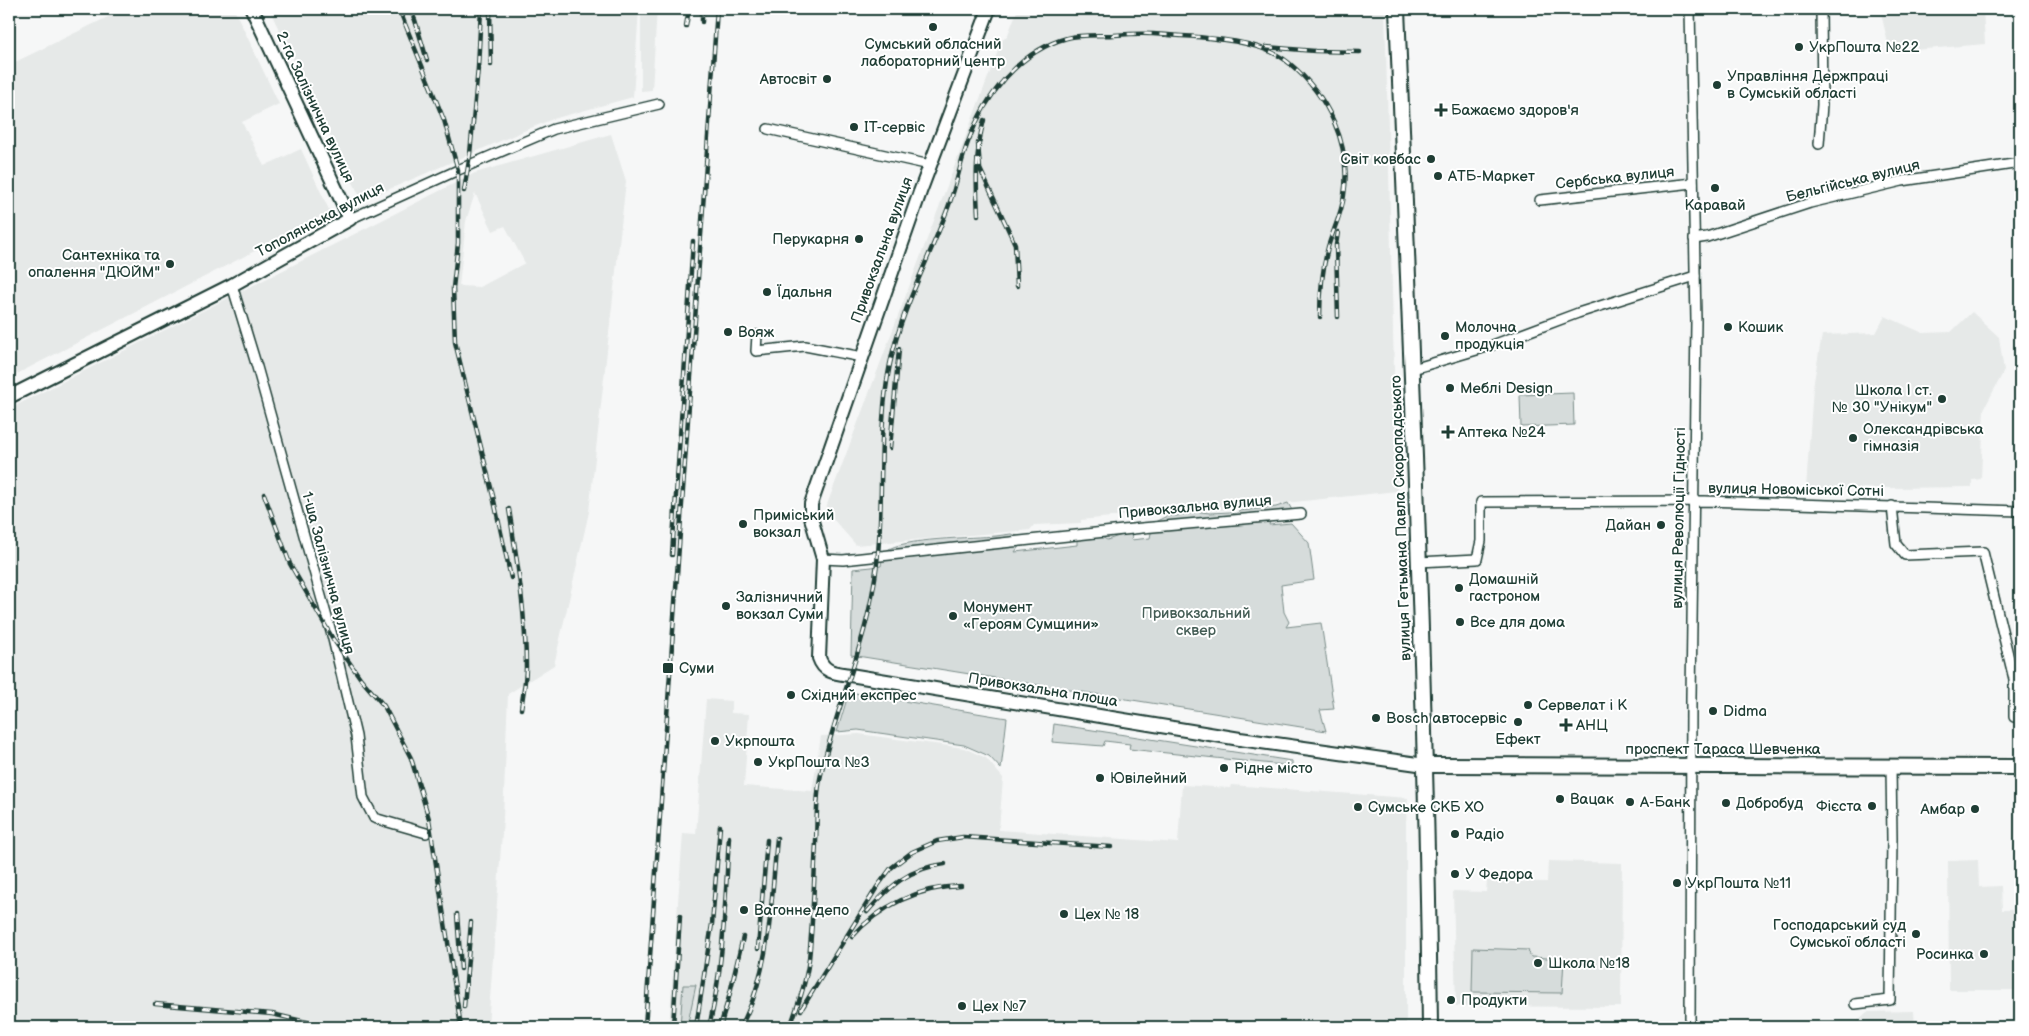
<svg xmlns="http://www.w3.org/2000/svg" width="2029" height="1036" viewBox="0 0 2029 1036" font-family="'Balsamiq Sans',sans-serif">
<rect width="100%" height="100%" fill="#f6f7f7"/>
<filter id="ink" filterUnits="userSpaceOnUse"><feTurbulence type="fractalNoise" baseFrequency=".02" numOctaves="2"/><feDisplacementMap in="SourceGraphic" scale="10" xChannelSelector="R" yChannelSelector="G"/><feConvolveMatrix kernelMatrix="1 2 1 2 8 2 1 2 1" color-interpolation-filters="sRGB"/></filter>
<g filter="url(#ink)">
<g fill="#e6e9e8" fill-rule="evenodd">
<polygon points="132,9 234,9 279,104 242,122 264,166 301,149 330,212 9,378 9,65 112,15"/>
<polygon points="269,9 639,9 633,97 553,119 526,130 362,201"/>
<polygon points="641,9 657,9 652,90 641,91"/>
<polygon points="1016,9 1385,9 1397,491 1210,511 1201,508 1081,520 1081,523 1034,525 1030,530 856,545 825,510 1002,40 1007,37 1017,11"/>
<polygon points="1880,9 1983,9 1985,44 1890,52"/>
<path d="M611,134L626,181L589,512L554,665L508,694L503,819L488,1027H9V409L475,173ZM475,193L493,231L505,226L525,263L480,287L459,286L466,221Z"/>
<polygon points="1972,312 1999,337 2004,371 1984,409 1981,479 1972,480 1972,487 1806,489 1813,387 1822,335 1876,333 1885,316 1923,333 1951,332"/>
<polygon points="706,699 731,701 731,713 749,714 744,786 812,791 821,736 859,734 964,748 986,758 1003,778 999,830 1178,843 1182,785 1230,788 1231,785 1408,798 1406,822 1406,1027 669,1027 683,833 696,834"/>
<polygon points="1978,860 1979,887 2001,886 2002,910 2012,910 2013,918 2020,918 2020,990 1949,990 1948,861"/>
<polygon points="1548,861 1622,863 1621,1007 1456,1006 1453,891 1486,892 1487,881 1547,882"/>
<polygon points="1914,1011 1915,1027 1856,1027 1857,1021 1867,1012"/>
</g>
<g fill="#d6dcdb" stroke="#7a8c88">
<polygon points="1573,393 1574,425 1521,427 1520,395"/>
<path d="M1288,503L1293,512C1287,521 1280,520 1270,521L1269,525L1291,523L1309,543L1314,580L1281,585L1284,612L1289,622L1286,627L1321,623L1334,709L1320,710L1326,731L851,655L853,569L881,566C882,561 882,555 886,551C901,538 973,538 996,536L1011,534L1021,537L1022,542L1015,552L1077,545V538L1098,535L1107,540L1128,533L1132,536L1131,540L1150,538L1153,523L1167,516H1177L1193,511L1210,513L1230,512L1235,514L1240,511L1276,507Z"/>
<polygon points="849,692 1007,718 1001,769 989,756 964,745 858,730 837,732"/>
<polygon points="1054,724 1292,761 1292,766 1129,749 1130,744 1105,741 1103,746 1052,742"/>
<polygon points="1473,948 1528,950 1531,957 1564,959 1562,993 1472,992"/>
<polygon points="683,985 696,985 687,1027 680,1027"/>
</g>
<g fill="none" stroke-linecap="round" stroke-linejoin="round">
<g stroke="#1f3d34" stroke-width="12">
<g id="street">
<polyline points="1690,9 1696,321 1691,697 1690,1027"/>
<polyline points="768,129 930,165"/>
<polyline points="1819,144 1822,105 1821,9"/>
<polyline points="1540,200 1693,183"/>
<polyline points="350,219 458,170 554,129 659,104"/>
<polyline points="1694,239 1707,237 1810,203 1902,181 2020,163"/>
<polyline points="232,285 257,367 333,639 356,736 363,797 374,818 426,833"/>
<polyline points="757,335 756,351 805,346 862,357"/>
<polyline points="1413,369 1490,346 1578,313 1695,276"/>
<polyline points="1892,506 1896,544 1905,555 1983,552 2014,679 2014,717"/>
<polyline points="823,559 843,560 1142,528 1301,514"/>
<polyline points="1419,562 1477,559 1481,541 1481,502 1704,501 2020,511"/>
<polyline points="1855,1004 1890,1000 1892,839 1891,767"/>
</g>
</g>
<g stroke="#1f3d34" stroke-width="16">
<g id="secondary">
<path d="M989,9L920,192L811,504V518L823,559L819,658C824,673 836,673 850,675L1240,739L1425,765"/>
<polyline points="9,397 232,285 350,219 252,9"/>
</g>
</g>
<g stroke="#1f3d34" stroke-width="18">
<g id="primary">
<path d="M1397,9C1411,348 1426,687 1430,1027"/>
<polyline points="1425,765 2020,767"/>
</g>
</g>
<use href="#street" stroke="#fff" stroke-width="9"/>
<use href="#secondary" stroke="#fff" stroke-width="12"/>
<use href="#primary" stroke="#fff" stroke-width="14"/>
<g stroke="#1f3d34" stroke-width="4.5">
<g id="rail">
<polyline points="399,9 444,120 458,170 458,243 453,288 455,342 493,496 511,578"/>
<polyline points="410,9 415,20 427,60"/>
<polyline points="490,9 491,65"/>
<polyline points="702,9 702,22"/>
<polyline points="686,26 689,9"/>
<polyline points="1266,47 1315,51 1360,52"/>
<polyline points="978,143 980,169 1015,244 1017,286"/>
<polyline points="464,191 470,154 478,68 481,9"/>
<path d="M978,215C976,180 975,153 984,120"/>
<polyline points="1338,317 1336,245 1338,232"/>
<polyline points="890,448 899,349"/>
<polyline points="264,494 290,564 333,639 361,679 384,706 411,758 429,819 461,1027"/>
<path d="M509,509C517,561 526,614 526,667C526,680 523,695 521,709"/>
<polyline points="672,555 693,241"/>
<path d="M867,912C890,886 909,868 945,864"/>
<polyline points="457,914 461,969"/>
<path d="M852,937C879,906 919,887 961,886"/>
<polyline points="758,949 767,840"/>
<polyline points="155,1004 272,1014 328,1027"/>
<polyline points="464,1007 471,922"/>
<polyline points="801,1010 877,887 891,868 912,852 937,841 963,837 1111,847"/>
<polyline points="645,1027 717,9"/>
<polyline points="673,1027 680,916"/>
<polyline points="696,1027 712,924 720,826"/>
<path d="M709,1027C724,965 725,901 729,837"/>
<polyline points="720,1027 729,997 743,937"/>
<path d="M741,1027C745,1018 750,1008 753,999C771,948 772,891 777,838"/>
<path d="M790,1027C798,1005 806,983 809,959C813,920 814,881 816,842C817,821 816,799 820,779C833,715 862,655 873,590C887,516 875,438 890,364C902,306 931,256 950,202C957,182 961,161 968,142C985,96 1019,51 1067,38C1082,34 1099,36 1114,35C1127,34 1140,33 1153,34C1193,37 1259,37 1289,63C1328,95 1352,145 1344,195C1342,213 1333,230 1328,247C1322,271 1320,293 1320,317"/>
</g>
</g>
<use href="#rail" stroke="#fff" stroke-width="2.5" stroke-dasharray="8" stroke-linecap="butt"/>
</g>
</g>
<g fill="#1f3d34" stroke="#fff" stroke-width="2">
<circle cx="933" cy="27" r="5"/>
<circle cx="1799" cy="47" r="5"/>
<circle cx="827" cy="79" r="5"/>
<circle cx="1717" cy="85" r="5"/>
<path d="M1438.5 102.5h5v5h5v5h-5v5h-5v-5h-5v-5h5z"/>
<circle cx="854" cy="127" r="5"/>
<circle cx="1431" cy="159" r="5"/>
<circle cx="1438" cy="176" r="5"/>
<circle cx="1715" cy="188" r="5"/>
<circle cx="859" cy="239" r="5"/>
<circle cx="170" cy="264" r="5"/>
<circle cx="767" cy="292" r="5"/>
<circle cx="1728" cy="327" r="5"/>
<circle cx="728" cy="332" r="5"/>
<circle cx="1445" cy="336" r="5"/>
<circle cx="1450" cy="388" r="5"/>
<circle cx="1942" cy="399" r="5"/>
<path d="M1445.5 424.5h5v5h5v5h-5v5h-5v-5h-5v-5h5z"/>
<circle cx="1853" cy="438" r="5"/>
<circle cx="743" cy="524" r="5"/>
<circle cx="1661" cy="525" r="5"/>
<circle cx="1459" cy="588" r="5"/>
<circle cx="726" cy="606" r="5"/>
<circle cx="953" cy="616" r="5"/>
<circle cx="1460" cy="622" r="5"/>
<rect x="662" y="662" width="12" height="12" rx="2.5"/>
<circle cx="791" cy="695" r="5"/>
<circle cx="1528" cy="705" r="5"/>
<circle cx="1713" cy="711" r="5"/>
<circle cx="1376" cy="718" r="5"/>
<circle cx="1518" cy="722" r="5"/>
<path d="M1563.5 717.5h5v5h5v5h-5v5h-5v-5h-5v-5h5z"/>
<circle cx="715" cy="741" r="5"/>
<circle cx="758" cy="762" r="5"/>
<circle cx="1224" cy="768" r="5"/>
<circle cx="1100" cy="778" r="5"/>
<circle cx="1560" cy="799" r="5"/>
<circle cx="1630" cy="802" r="5"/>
<circle cx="1726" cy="803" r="5"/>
<circle cx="1872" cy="806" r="5"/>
<circle cx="1358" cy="807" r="5"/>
<circle cx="1975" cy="809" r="5"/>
<circle cx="1455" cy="834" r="5"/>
<circle cx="1455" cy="874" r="5"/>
<circle cx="1677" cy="883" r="5"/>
<circle cx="744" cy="910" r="5"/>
<circle cx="1064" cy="914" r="5"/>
<circle cx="1916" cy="934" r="5"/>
<circle cx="1984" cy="954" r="5"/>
<circle cx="1538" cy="963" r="5"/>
<circle cx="1451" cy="1000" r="5"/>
<circle cx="962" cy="1006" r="5"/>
</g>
<g text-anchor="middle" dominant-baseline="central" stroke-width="4" stroke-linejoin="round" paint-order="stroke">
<g font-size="15" fill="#1f3d34" stroke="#fff" text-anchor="start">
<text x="933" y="44" text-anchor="middle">Сумський обласний<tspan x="933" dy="17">лабораторний центр</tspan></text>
<text x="1809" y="47">УкрПошта №22</text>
<text x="1727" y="76">Управління Держпраці<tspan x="1727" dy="17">в Сумській області</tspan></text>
<text x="817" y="79" text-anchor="end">Автосвіт</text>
<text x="1451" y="110">Бажаємо здоров'я</text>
<text x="864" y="127">IT-сервіс</text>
<text x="1421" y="159" text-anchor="end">Світ ковбас</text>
<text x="1448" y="176">АТБ-Маркет</text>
<text x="1715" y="205" text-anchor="middle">Каравай</text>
<text x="849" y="239" text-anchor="end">Перукарня</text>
<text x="160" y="255" text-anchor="end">Сантехніка та<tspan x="160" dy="17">опалення "ДЮЙМ"</tspan></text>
<text x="777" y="292">Їдальня</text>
<text x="1455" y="327">Молочна<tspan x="1455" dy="17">продукція</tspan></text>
<text x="1738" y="327">Кошик</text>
<text x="738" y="332">Вояж</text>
<text x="1460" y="388">Меблі Design</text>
<text x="1932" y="390" text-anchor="end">Школа І ст.<tspan x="1932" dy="17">№ 30 "Унікум"</tspan></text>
<text x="1863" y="429">Олександрівська<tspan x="1863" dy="17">гімназія</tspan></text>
<text x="1458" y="432">Аптека №24</text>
<text x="753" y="515">Приміський<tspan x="753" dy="17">вокзал</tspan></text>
<text x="1651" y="525" text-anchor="end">Дайан</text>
<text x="1469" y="579">Домашній<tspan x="1469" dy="17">гастроном</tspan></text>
<text x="736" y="597">Залізничний<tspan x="736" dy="17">вокзал Суми</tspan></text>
<text x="963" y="607">Монумент<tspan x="963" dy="17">«Героям Сумщини»</tspan></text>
<text x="1470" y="622">Все для дома</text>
<text x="679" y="668">Суми</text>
<text x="801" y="695">Східний експрес</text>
<text x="1538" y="705">Сервелат і К</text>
<text x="1723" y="711">Didma</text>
<text x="1386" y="718">Bosch автосервіс</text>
<text x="1576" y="725">АНЦ</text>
<text x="1518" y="739" text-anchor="middle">Ефект</text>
<text x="725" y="741">Укрпошта</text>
<text x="768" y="762">УкрПошта №3</text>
<text x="1234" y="768">Рідне місто</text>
<text x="1110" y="778">Ювілейний</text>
<text x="1570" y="799">Вацак</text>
<text x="1640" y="802">А-Банк</text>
<text x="1736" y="803">Добробуд</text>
<text x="1862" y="806" text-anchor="end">Фієста</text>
<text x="1368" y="807">Сумське СКБ ХО</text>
<text x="1965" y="809" text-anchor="end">Амбар</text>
<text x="1465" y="834">Радіо</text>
<text x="1465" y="874">У Федора</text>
<text x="1687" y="883">УкрПошта №11</text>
<text x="754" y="910">Вагонне депо</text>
<text x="1074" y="914">Цех № 18</text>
<text x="1906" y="925" text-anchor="end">Господарський суд<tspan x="1906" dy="17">Сумської області</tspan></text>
<text x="1974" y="954" text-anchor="end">Росинка</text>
<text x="1548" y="963">Школа №18</text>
<text x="1461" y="1000">Продукти</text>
<text x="972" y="1006">Цех №7</text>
</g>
<g font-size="15" fill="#1f3d34" stroke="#fff">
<text transform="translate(315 107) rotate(65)">2-га Залізнична вулиця</text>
<text transform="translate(1615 178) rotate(-6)">Сербська вулиця</text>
<text transform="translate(1853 181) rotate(-14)">Бельгійська вулиця</text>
<text transform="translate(320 220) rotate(-28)">Тополянська вулиця</text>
<text transform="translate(882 250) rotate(-70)">Привокзальна вулиця</text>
<text transform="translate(1796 490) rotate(1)">вулиця Новоміської Сотні</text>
<text transform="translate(1195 507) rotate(-5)">Привокзальна вулиця</text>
<text transform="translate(1401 518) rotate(-92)">вулиця Гетьмана Павла Скоропадського</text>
<text transform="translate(1679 518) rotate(-89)">вулиця Революції Гідності</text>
<text transform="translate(328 573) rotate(75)">1-ша Залізнична вулиця</text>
<text transform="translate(1043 690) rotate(9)">Привокзальна площа</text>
<text x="1723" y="749">проспект Тараса Шевченка</text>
</g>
<g font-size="15" fill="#445d55" stroke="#fff">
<text x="1196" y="613">Привокзальний<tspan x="1196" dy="17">сквер</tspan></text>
</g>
</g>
<rect width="2029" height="1036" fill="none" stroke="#fff" stroke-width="30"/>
<rect x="15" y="15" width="1999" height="1006" fill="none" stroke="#1f3d34" stroke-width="2" filter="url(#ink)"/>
</svg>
